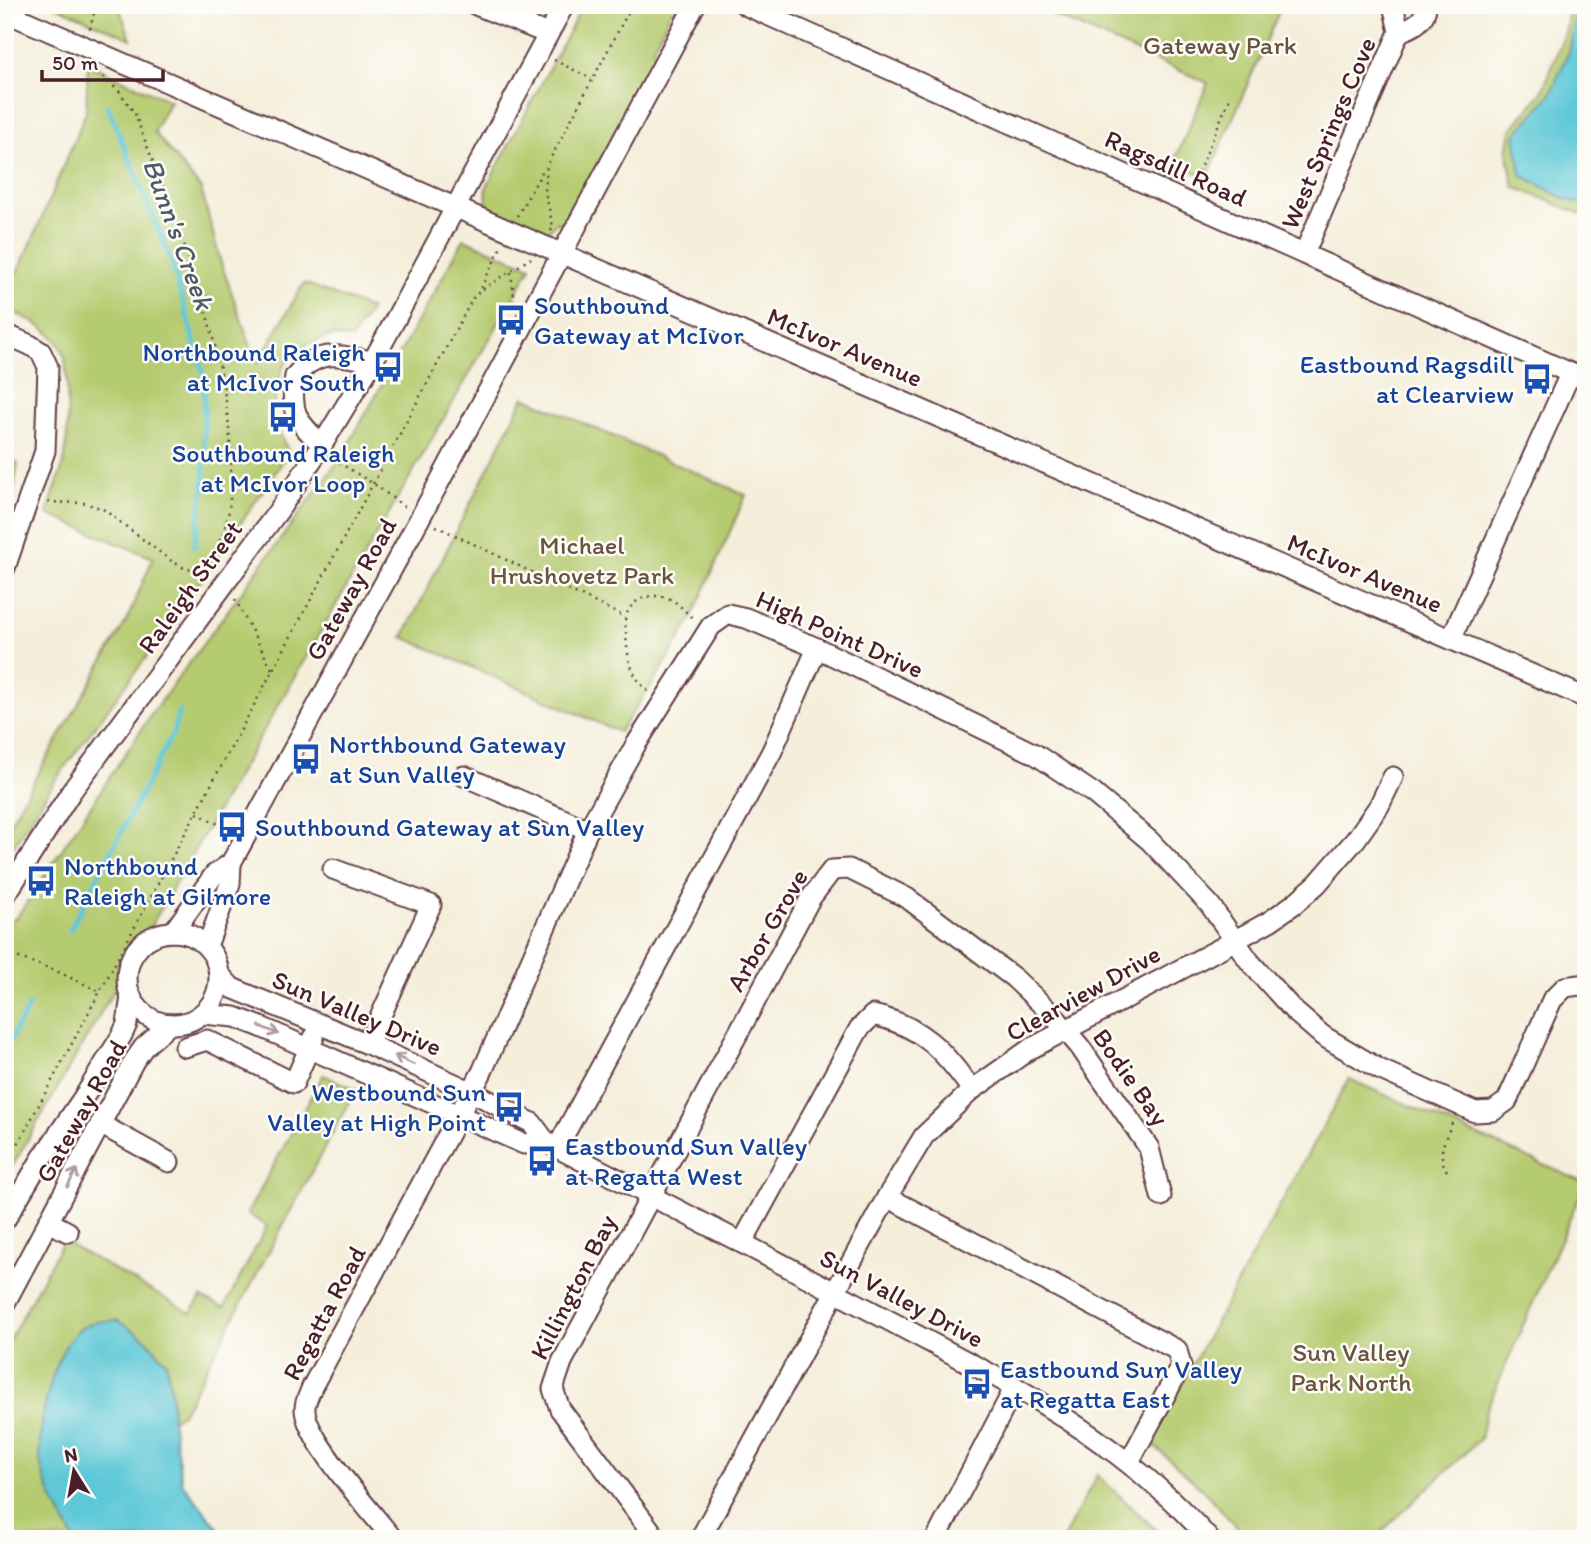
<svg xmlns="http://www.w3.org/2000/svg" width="1591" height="1544" viewBox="0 0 1591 1544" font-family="Itim,sans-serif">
<rect width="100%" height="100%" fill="#fdfcf7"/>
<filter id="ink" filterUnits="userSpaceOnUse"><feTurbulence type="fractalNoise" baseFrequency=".0143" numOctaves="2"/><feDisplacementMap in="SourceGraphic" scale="14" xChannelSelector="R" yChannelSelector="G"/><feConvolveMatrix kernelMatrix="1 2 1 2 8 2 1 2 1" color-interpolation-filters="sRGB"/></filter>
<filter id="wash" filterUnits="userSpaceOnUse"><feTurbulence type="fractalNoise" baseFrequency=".00686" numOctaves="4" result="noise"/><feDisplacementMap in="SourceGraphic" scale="28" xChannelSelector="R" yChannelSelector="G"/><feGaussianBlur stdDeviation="1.57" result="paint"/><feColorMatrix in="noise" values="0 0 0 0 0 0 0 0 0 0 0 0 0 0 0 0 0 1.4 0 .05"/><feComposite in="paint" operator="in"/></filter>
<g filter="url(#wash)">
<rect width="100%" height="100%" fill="#f4eeda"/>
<g fill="#b5cb70" stroke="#80754e" stroke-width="2">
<polygon points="53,5 118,5 131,39"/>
<polygon points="583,5 683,5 679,12 672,10 652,50 659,54 566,227 556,222 546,235 497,214 487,204 486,188"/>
<polygon points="1030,5 1282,5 1207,178 1174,162 1208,83"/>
<polygon points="1569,5 1586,5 1586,216 1514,187 1507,151 1511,130 1542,92 1566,29"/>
<path d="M88,64L170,101L154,132L201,189L221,263L257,364L304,283L371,309L351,339L331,336L310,343L296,351L284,366L277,384L273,419L289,453L168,628L56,779L5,860V831L128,618L153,558L47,514C52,497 59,480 64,462C68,443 70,366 62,349C50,328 26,317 5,309V296L30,246L86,112Z"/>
<polygon points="464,239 531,267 5,1179 5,924 17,917 153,712 342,456"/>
<polygon points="524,397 746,495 692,618 657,677 619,732 403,637"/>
<polygon points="5,458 18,463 13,500 5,520"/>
<polygon points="323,1075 356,1089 182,1414 172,1420 171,1392 166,1362 57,1507 74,1539 5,1539 5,1348 63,1241 191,1313 201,1297 224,1308 267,1226 247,1214"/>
<polygon points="1349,1079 1585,1183 1485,1413 1480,1439 1374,1539 1247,1539 1203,1490 1150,1442"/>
<polygon points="1097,1475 1166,1539 1063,1539"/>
</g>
<g fill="#5dc8d7" stroke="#547481" stroke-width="2">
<polygon points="1576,5 1586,5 1586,205 1567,200 1521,175 1515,135 1550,95 1570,49"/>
<path d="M117,1320L145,1338L166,1362L171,1392L172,1420L182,1483L227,1539H74C62,1516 43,1485 40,1459C37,1427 53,1348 81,1328C91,1321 106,1321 117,1320Z"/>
</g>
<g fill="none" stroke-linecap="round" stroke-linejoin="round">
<g stroke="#5dc8d7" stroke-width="5">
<polyline points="111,5 111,6"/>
<polyline points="107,105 171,260 204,376 204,488 194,547"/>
<polyline points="70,930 173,733 179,711"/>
<polyline points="5,1049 29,1006"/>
</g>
</g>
</g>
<g filter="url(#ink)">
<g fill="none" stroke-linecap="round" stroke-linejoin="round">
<g stroke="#643e45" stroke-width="23">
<g id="minor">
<polyline points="476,5 548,34"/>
<polyline points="745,5 1586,380"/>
<polyline points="5,12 1586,698"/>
<path d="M1399,32C1413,27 1426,21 1426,5"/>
<polyline points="1304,254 1399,32 1394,9 1396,5"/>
<polyline points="5,334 30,345 41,352 48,367 45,451 5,568"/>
<path d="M322,445C296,420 290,413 295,376C321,347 338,356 373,361"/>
<polyline points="1451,639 1570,374"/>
<polyline points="464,776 588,830"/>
<polyline points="333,869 431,905 368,1044"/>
<polyline points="5,896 71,792 279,510 322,445 373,361 564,5"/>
<polyline points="173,932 214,875 231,863 420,518 695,5"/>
<circle cx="173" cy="978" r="46"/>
<polyline points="207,946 230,884 231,863"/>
<path d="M220,975L232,988L368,1044L472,1092L532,1123L546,1142L742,1243L1015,1387C1086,1429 1154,1476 1209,1539"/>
<polyline points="203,1014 235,1017 261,1027 524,1144 546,1142"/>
<polyline points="185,1047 207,1040 294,1083 314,1037"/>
<polyline points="100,1124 169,1162"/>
<polyline points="557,1148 772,751 817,648"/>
<polyline points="887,1197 1177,1350 1181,1366 1129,1462"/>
<polyline points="5,1220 42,1158 87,1092 122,1035 127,1024 131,996"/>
<polyline points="49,1222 68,1232"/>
<path d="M742,1243L859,1029L873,1015C922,1026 944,1051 972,1090"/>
<polyline points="5,1303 134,1061 144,1047 170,1024"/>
<path d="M393,1539C373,1514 303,1436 305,1408C305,1401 310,1393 312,1387L482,1072L588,830L635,746L711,626L728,614L746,618L817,648L1035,754L1093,793L1150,841L1210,905L1250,962L1294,1011L1323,1036L1379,1069L1475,1112L1493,1111L1507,1101L1552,1000L1565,987L1586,984"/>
<polyline points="657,1539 560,1409 553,1389 562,1362 810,899 832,870 849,869 907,898 1014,978 1054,1016 1080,1047 1149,1148 1161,1196"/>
<polyline points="700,1539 887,1197 924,1136 972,1090 1030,1049 1221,948 1270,921 1294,904 1317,884 1356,839 1379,806 1393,777"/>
<polyline points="936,1539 1015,1387"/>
</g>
</g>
<g stroke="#643e45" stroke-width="2.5" stroke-dasharray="2 5" stroke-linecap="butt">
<polyline points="90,29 94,13 93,5"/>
<polyline points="554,60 592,79"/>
<path d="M98,72L120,92L135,114C177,227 232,350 231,472C230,488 231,505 227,520C223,538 210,556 202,573L205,578"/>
<polyline points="1193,185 1231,95"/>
<polyline points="517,216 545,167"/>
<polyline points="551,231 553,226 545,192 547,165 632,5"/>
<polyline points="511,272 515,304"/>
<polyline points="481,288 501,247"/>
<polyline points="333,459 374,484 406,508"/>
<polyline points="48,502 85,503 103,509 170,560 182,567 202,573"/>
<polyline points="436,526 625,617"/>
<polyline points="235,599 273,671"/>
<path d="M648,691C630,676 627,655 626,633C626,628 624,621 626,616C632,597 653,592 670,599C680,604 686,613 695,620"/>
<polyline points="197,813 228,829"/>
<polyline points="5,953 54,970 99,991"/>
<polyline points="286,992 290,982"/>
<polyline points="5,1168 473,298 480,291 531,258"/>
<path d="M1447,1171C1436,1154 1445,1140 1452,1123"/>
<polyline points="970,1395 974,1385"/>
</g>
<use href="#minor" stroke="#fff" stroke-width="19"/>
</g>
<defs><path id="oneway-shaft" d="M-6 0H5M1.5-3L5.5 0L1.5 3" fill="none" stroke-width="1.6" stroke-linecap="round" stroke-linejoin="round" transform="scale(1.75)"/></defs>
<g stroke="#ae9aa0">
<use href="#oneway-shaft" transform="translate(269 1030) rotate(22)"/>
<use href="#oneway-shaft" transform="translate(404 1060) rotate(-155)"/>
<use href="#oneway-shaft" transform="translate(72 1178) rotate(-63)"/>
</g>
</g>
<defs>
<g id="bus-bare" transform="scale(2.415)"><path d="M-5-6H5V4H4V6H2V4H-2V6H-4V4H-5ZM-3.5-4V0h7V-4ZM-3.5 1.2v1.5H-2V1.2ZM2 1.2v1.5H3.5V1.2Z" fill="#1a4fb4" stroke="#fdfcf7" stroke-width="2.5" paint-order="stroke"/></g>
</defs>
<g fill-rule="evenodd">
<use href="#bus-bare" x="511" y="320"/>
<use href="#bus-bare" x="388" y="367"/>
<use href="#bus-bare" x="1537" y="379"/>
<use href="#bus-bare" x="283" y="417"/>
<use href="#bus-bare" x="306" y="759"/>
<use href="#bus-bare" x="232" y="827"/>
<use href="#bus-bare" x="41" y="881"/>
<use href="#bus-bare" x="509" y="1107"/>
<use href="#bus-bare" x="542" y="1161"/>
<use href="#bus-bare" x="977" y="1384"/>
</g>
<g text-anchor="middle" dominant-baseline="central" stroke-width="5" stroke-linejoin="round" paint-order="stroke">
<g font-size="26" fill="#6a5340" stroke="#fdfcf7">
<text x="1220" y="45">Gateway Park</text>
<text x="582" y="545">Michael<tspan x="582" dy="30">Hrushovetz Park</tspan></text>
<text x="1351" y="1352">Sun Valley<tspan x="1351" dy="30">Park North</tspan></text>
</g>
<g font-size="26" fill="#4a1f2b" stroke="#fdfcf7">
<text transform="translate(1328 133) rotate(-67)">West Springs Cove</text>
<text transform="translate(1176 168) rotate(24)">Ragsdill Road</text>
<text transform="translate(845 347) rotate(23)">McIvor Avenue</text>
<text transform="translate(1365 573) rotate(23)">McIvor Avenue</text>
<text transform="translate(190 587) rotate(-54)">Raleigh Street</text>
<text transform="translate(351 589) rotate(-61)">Gateway Road</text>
<text transform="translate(840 634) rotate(24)">High Point Drive</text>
<text transform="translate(767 930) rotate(-60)">Arbor Grove</text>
<text transform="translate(1083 993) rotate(-29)">Clearview Drive</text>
<text transform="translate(357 1013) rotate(23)">Sun Valley Drive</text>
<text transform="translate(1131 1077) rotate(55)">Bodie Bay</text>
<text transform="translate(81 1111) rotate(-61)">Gateway Road</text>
<text transform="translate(573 1287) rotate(-63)">Killington Bay</text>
<text transform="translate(902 1298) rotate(28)">Sun Valley Drive</text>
<text transform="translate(324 1313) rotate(-62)">Regatta Road</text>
</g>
<g font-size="26" fill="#164399" stroke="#fdfcf7" text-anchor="start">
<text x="534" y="305">Southbound<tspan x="534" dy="30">Gateway at McIvor</tspan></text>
<text x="365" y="352" text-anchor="end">Northbound Raleigh<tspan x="365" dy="30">at McIvor South</tspan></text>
<text x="1514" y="364" text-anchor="end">Eastbound Ragsdill<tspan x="1514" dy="30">at Clearview</tspan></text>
<text x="283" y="453" text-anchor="middle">Southbound Raleigh<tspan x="283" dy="30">at McIvor Loop</tspan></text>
<text x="329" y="744">Northbound Gateway<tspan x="329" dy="30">at Sun Valley</tspan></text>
<text x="255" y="827">Southbound Gateway at Sun Valley</text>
<text x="64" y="866">Northbound<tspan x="64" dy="30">Raleigh at Gilmore</tspan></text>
<text x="486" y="1092" text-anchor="end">Westbound Sun<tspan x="486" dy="30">Valley at High Point</tspan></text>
<text x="565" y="1146">Eastbound Sun Valley<tspan x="565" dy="30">at Regatta West</tspan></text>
<text x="1000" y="1369">Eastbound Sun Valley<tspan x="1000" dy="30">at Regatta East</tspan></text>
</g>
<g font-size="28" font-style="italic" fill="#515a67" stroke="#fdfcf7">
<text transform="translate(179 234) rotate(70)">Bunn's Creek</text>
</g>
</g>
<rect width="1591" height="1544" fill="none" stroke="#fdfcf7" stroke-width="28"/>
<g transform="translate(74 1471) rotate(349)" stroke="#fdfcf7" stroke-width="5" paint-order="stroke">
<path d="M0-5L12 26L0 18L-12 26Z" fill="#4a1f2b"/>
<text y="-10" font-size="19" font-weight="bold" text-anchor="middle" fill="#4a1f2b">N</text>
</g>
<path d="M42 70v10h121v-10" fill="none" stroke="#4a1f2b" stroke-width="3.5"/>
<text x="52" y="70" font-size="21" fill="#4a1f2b" stroke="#fdfcf7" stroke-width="5" paint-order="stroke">50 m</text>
</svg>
